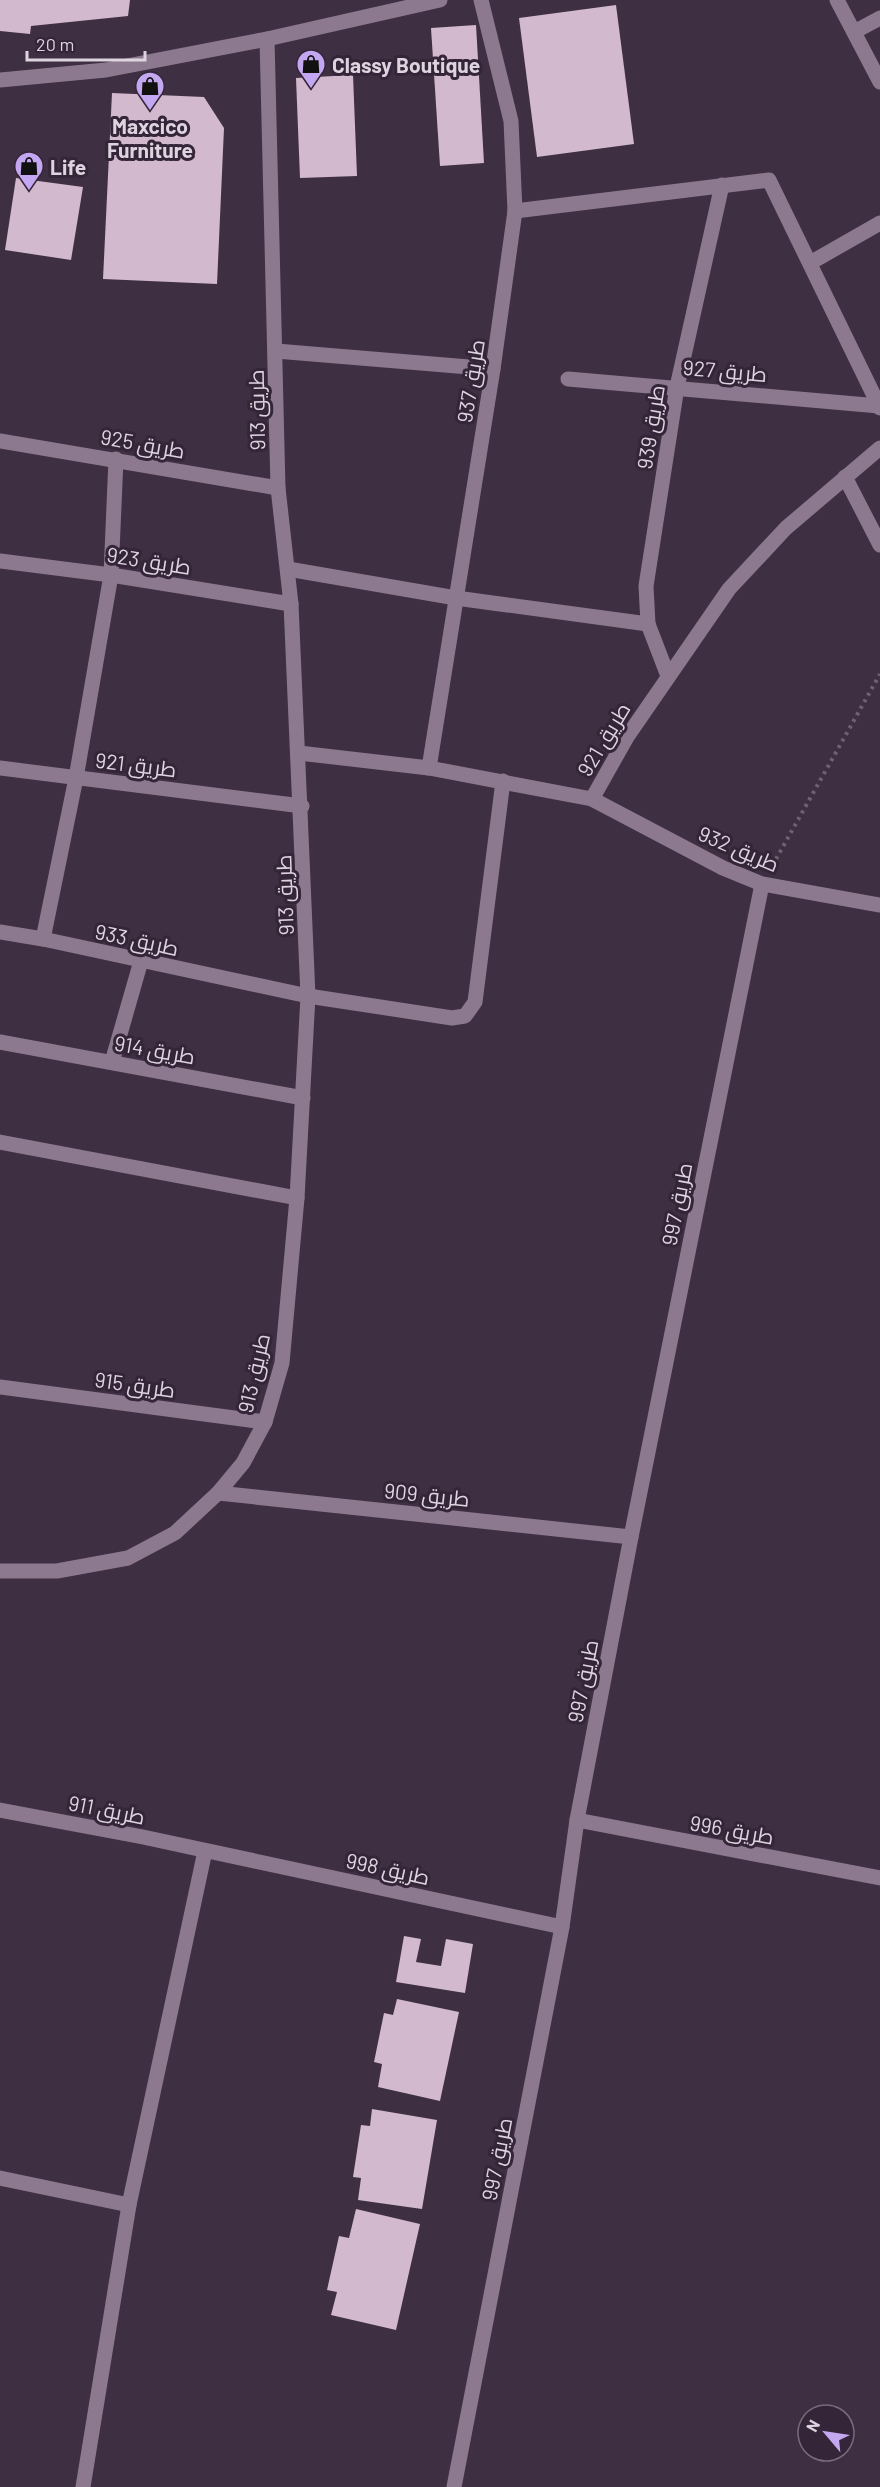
<svg xmlns="http://www.w3.org/2000/svg" width="880" height="2487" viewBox="0 0 880 2487" font-family="Barlow,Cairo,sans-serif">
<rect width="100%" height="100%" fill="#3f2f42"/>
<g fill="#d2b9ce">
<polygon points="0,0 130,0 128,16 31,26 30,34 0,31"/>
<polygon points="616,5 634,144 537,157 519,18"/>
<polygon points="476,25 484,163 440,166 431,28"/>
<polygon points="353,75 357,176 300,178 296,78"/>
<polygon points="112,93 204,97 224,128 217,284 103,279"/>
<polygon points="16,178 83,187 71,260 5,250"/>
<polygon points="404,1936 421,1939 416,1962 441,1966 446,1939 473,1944 465,1993 396,1982"/>
<polygon points="397,1999 459,2012 440,2101 378,2087 382,2064 374,2062 384,2013 393,2015"/>
<polygon points="372,2109 437,2120 422,2209 358,2200 361,2178 353,2177 361,2125 370,2126"/>
<polygon points="356,2209 420,2224 396,2330 331,2315 337,2292 327,2290 339,2236 349,2238"/>
</g>
<g fill="none" stroke-linecap="round" stroke-linejoin="round">
<polyline stroke="#6f6171" stroke-width="4" stroke-dasharray="3 4.5" stroke-linecap="butt" points="776,859 880,674"/>
<g stroke="#8c7990" stroke-width="15">
<polyline points="837,0 880,82"/>
<polyline points="854,32 880,18"/>
<polyline points="515,211 769,180 880,408"/>
<polyline points="810,263 880,223"/>
<polyline points="276,351 493,369"/>
<polyline points="568,379 879,406"/>
<polyline points="0,441 278,488"/>
<polyline points="116,459 111,575 76,778 43,939 308,996 452,1018 465,1016 475,1002 503,781"/>
<polyline points="845,477 880,545"/>
<polyline points="0,561 111,575 291,604"/>
<polyline points="288,569 456,598 648,624"/>
<polyline points="668,676 648,624 646,586 677,387 722,185"/>
<polyline points="299,753 429,768 592,799 627,737 729,589 786,528 880,448"/>
<polyline points="0,768 302,806"/>
<polyline points="429,768 493,369 515,211 511,121 481,0"/>
<polyline points="592,799 723,868 762,884 880,905"/>
<polyline points="0,932 43,939"/>
<polyline points="0,1042 303,1098"/>
<polyline points="112,1062 141,961"/>
<polyline points="0,1142 297,1198"/>
<polyline points="0,1387 265,1422"/>
<polyline points="218,1493 631,1537"/>
<polyline points="0,1571 57,1571 128,1558 175,1533 218,1493 243,1463 265,1422 282,1363 297,1198 308,996 291,604 278,488 267,39"/>
<polyline points="0,1810 143,1837 562,1927"/>
<polyline points="577,1820 880,1878"/>
<polyline points="0,2178 129,2205"/>
<polyline points="83,2487 129,2205 205,1851"/>
<polyline points="454,2487 562,1927 577,1820 631,1537 762,884"/>
</g>
<polyline stroke="#8c7990" stroke-width="15" points="0,80 106,70 267,39 440,0"/>
</g>
<defs>
<g id="shop-pin" transform="scale(1.5)"><path d="M0 17L-7.5 6A9.5 9.5 0 1 1 7.5 6Z" fill="#c4a7f1" stroke="#352538"/><path d="M-5-2.5h2.3a2.7 3.5 0 0 1 5.4 0H5L5.5 6h-11ZM-1.5-2.5h3a1.5 2.3 0 0 0-3 0Z" fill="#111"/></g>
</defs>
<g fill-rule="evenodd">
<use href="#shop-pin" x="311" y="64"/>
<use href="#shop-pin" x="150" y="86"/>
<use href="#shop-pin" x="29" y="166"/>
</g>
<g text-anchor="middle" dominant-baseline="central" stroke-width="6" stroke-linejoin="round" paint-order="stroke">
<g font-size="21" font-weight="bold" fill="#ded4e0" stroke="#352538" text-anchor="start">
<text x="332" y="64">Classy Boutique</text>
<text x="150" y="125" text-anchor="middle">Maxcico<tspan x="150" dy="24">Furniture</tspan></text>
<text x="50" y="166">Life</text>
</g>
<g font-size="21" fill="#ded4e0" stroke="#352538">
<text transform="translate(725 370) rotate(5)">طريق 927</text>
<text transform="translate(470 381) rotate(-81)">طريق 937</text>
<text transform="translate(256 410) rotate(-91)">طريق 913</text>
<text transform="translate(650 427) rotate(-81)">طريق 939</text>
<text transform="translate(143 443) rotate(10)">طريق 925</text>
<text transform="translate(149 560) rotate(9)">طريق 923</text>
<text transform="translate(603 739) rotate(-59)">طريق 921</text>
<text transform="translate(136 764) rotate(7)">طريق 921</text>
<text transform="translate(739 848) rotate(23)">طريق 932</text>
<text transform="translate(284 895) rotate(-92)">طريق 913</text>
<text transform="translate(137 939) rotate(12)">طريق 933</text>
<text transform="translate(155 1049) rotate(10)">طريق 914</text>
<text transform="translate(676 1204) rotate(-79)">طريق 997</text>
<text transform="translate(253 1373) rotate(-77)">طريق 913</text>
<text transform="translate(135 1384) rotate(8)">طريق 915</text>
<text transform="translate(427 1494) rotate(6)">طريق 909</text>
<text transform="translate(582 1681) rotate(-79)">طريق 997</text>
<text transform="translate(107 1809) rotate(11)">طريق 911</text>
<text transform="translate(732 1829) rotate(10)">طريق 996</text>
<text transform="translate(388 1868) rotate(12)">طريق 998</text>
<text transform="translate(496 2159) rotate(-79)">طريق 997</text>
</g>
</g>
<g transform="translate(826 2433) rotate(299)"><circle r="28" fill="#352538" stroke="#796b7b" stroke-width="1.5"/>
<path d="M0-4.5L10 22L0 15L-10 22Z" fill="#c4a7f1"/>
<text y="-9" font-size="16" font-weight="bold" text-anchor="middle" fill="#ded4e0">N</text>
</g>
<path d="M27 51v9h118v-9" fill="none" stroke="#ded4e0" stroke-width="3"/>
<text x="36" y="51" font-size="18" fill="#ded4e0" stroke="#352538" stroke-width="4.5" paint-order="stroke">20 m</text>
</svg>
